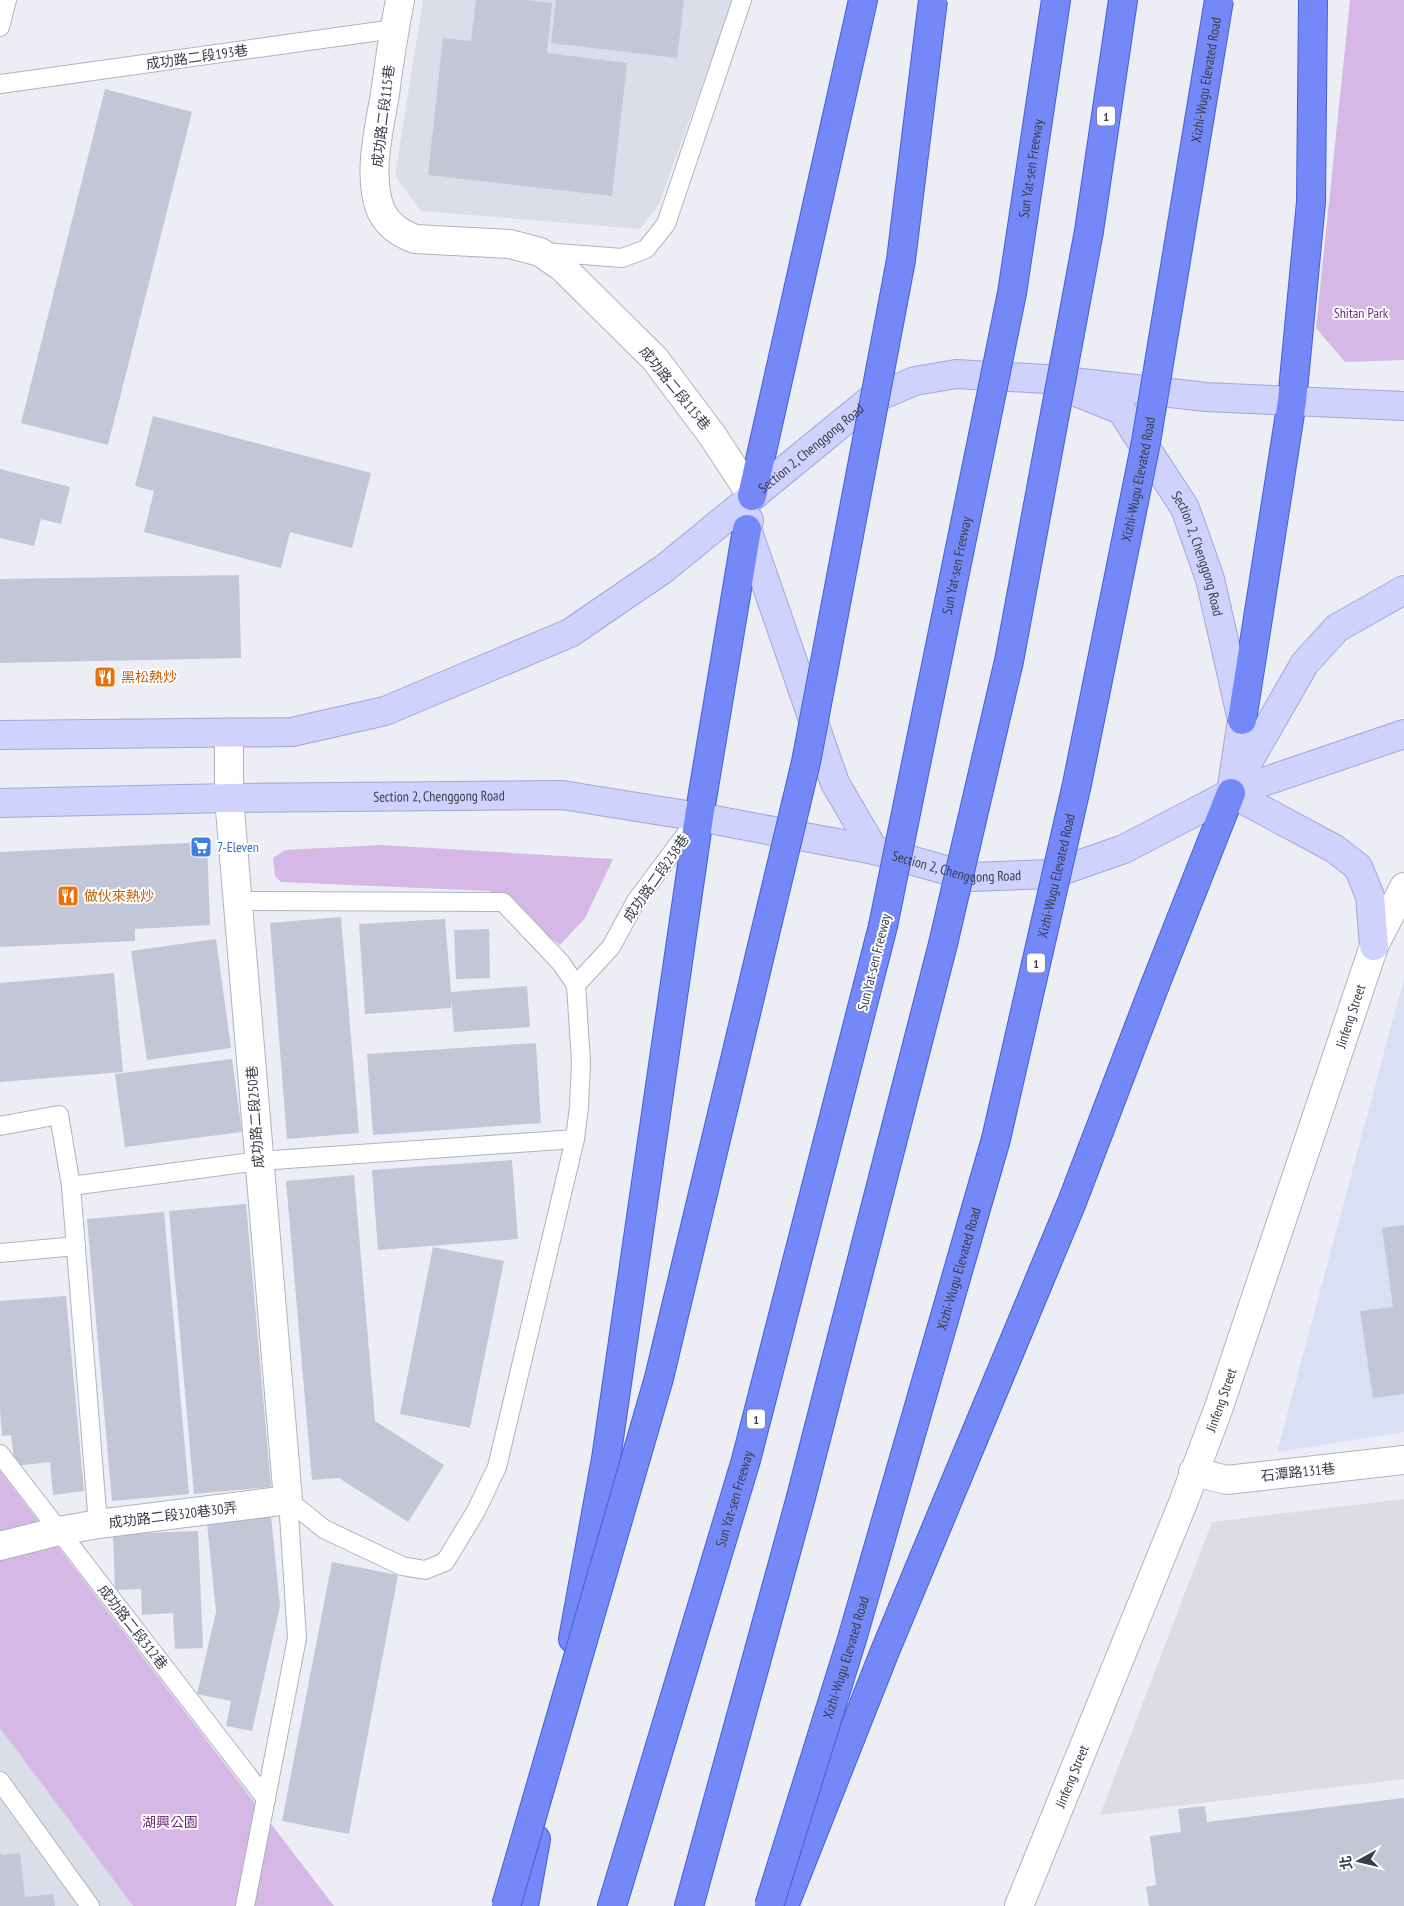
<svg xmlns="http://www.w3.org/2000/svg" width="1404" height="1906" viewBox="0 0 1404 1906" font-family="'PT Sans Narrow','Noto Sans TC',sans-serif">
<rect width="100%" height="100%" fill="#ecedf5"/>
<g fill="#dbdde9">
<polygon points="423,0 733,0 659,204 640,229 421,211 395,176"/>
<polygon points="0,1728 133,1906 0,1906"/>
</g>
<polygon fill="#d9e0f5" points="1404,979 1404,1432 1277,1452 1397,1004"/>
<g fill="#d6b8e7">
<polygon points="1350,0 1404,0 1404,360 1345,362 1316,328"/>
<polygon points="381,845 613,859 585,918 560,945 490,891 281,882 275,876 273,858 285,850"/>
<polygon points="0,1471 334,1906 133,1906 0,1728"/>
</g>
<polygon fill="#dcdde2" points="1404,1499 1404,1779 1100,1815 1212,1522"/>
<g fill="#c2c6d7">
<polygon points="476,0 526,0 552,3 547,53 627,63 612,196 428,175 443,38 471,41"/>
<polygon points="556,0 684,0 677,58 551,43"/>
<polygon points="105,89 192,112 108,445 21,423"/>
<polygon points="153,416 371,473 352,548 290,532 281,568 144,532 154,491 135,486"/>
<polygon points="0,469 70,487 61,524 41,519 34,546 0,538"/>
<polygon points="239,575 241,658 0,663 0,579"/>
<polygon points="207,842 210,925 135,929 135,941 0,947 0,852"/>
<polygon points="341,917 359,1133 287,1139 270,923"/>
<polygon points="445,919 451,992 527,986 530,1027 454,1032 451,997 451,1008 365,1014 359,924"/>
<polygon points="489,929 490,978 456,979 454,930"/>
<polygon points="216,939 231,1048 147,1060 131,951"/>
<polygon points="114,973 123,1072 0,1082 0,983"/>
<polygon points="536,1043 541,1123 373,1135 367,1054"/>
<polygon points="232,1059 242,1132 125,1147 115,1074"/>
<polygon points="512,1160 518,1239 378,1250 372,1170"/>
<polygon points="354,1175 375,1421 444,1465 408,1522 339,1478 312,1480 286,1181"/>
<polygon points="246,1204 271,1487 194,1494 169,1211"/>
<polygon points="164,1212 189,1494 112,1501 87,1219"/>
<polygon points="1404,1225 1404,1394 1373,1398 1360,1311 1393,1307 1382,1228"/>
<polygon points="433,1247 504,1261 470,1428 400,1414"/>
<polygon points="66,1296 84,1491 53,1495 50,1462 15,1466 11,1435 2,1436 0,1409 0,1301"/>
<polygon points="271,1516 280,1606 252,1731 226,1726 231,1701 197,1694 216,1612 207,1523"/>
<polygon points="198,1531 203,1648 175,1649 173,1613 142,1615 141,1589 115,1590 113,1534"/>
<polygon points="332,1562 398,1575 349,1834 282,1821"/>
<polygon points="1404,1798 1404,1906 1149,1906 1146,1887 1156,1885 1150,1836 1181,1832 1178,1809 1205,1806 1207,1822"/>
<polygon points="0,1851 2,1855 20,1853 25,1897 53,1894 55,1906 0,1906"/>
</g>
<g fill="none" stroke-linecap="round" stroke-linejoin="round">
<g stroke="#afb2c1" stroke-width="20">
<g id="lane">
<polyline points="0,27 7,0"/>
<polyline points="0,84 394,29"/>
<polyline points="544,252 622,258 646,249 666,224 742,0"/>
<polyline points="239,901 503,902 561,963 576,985 581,1062 579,1107 575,1139 497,1467 476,1511 445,1562 425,1570 402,1566 324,1529 288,1500"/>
<polyline points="576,985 611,947 636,901 695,822"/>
<polyline points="0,1126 59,1115 71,1186"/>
<polyline points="0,1253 76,1246"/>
<polyline points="0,1454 266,1799"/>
<polyline points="98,1524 71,1186 259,1161 575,1139"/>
<polyline points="0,1781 90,1906"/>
<polyline points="245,1906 297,1638 288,1500"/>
</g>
</g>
<g stroke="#afb2c1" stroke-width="30">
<g id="street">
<path d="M400,0C394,31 389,63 385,94C379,129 367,177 381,211C388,225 401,234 415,239L510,244L540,252L562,267L655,359L712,435L752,496"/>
<polyline points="1193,1472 1227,1480 1404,1460"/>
<polyline points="0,1546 59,1531 98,1524 288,1500 229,798 229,733"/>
<path id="s1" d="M1019,1906L1183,1503L1219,1407L1374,946L1404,887"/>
</g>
</g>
<g stroke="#a3a7d9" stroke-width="30">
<g id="secondary">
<path id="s2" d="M1074,391L1121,410L1185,508L1210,579L1242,720L1231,793"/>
<polyline points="749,520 747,529 835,783 874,850"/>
<path id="s3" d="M0,735L292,732L385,711L570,633L665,568L870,400L915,381L956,374L1046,379L1206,397L1404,406"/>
<polyline points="1239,778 1305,663 1337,628 1404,590"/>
<polyline points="1231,793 1335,849 1358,867 1370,896 1374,946"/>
<path id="s4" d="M0,803L229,798L562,795L699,817L874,850L971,877L1052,874L1124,849L1231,793L1404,734"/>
</g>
</g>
<g stroke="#445fd8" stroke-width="30">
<g id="highway">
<path id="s5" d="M1023,220L1056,0"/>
<polyline points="1089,231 1123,0"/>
<polyline points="752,496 863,0"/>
<polyline points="1242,720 1292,401 1311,202 1313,0"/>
<polyline points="573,1639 606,1459 699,817 747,529"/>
<polyline points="524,1906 536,1839"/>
<path id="s6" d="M612,1906L746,1460L883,926"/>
<polyline points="689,1906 800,1501 943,944"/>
<polyline points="784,1906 885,1651 1072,1202 1153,990 1231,793"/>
</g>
</g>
<use href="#lane" stroke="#fff" stroke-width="18"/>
<use href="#street" stroke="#fff" stroke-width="28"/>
<use href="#secondary" stroke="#cfd2fd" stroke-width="28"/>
<use href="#highway" stroke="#7588f8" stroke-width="28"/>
<g stroke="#445fd8" stroke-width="30" stroke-linecap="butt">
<g id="highway-bridge">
<path id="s7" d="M883,926L1012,293L1023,220"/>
<polyline points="943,944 1009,661 1089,231"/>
<polyline points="506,1906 659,1378 806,762 901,260 933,0"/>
<path id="s8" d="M769,1906L852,1639L996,1139L1077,784L1146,442L1219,0"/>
</g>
</g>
<use href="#highway-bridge" stroke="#7588f8" stroke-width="28"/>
</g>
<defs>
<g id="restaurant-square" transform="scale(1.125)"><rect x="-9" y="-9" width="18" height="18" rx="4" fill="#e8710a" stroke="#fff"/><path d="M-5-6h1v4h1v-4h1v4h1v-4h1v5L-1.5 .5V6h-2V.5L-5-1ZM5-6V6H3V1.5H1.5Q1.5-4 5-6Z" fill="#fff"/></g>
<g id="supermarket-square" transform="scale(1.125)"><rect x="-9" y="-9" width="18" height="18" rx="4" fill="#3f7fe0" stroke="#fff"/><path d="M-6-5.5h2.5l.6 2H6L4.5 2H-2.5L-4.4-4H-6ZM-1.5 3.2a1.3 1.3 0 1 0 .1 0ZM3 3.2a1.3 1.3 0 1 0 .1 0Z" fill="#fff"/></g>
</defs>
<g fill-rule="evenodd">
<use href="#restaurant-square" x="105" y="677"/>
<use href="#supermarket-square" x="201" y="847"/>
<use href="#restaurant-square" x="68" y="896"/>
</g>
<g text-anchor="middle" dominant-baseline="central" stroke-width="4" stroke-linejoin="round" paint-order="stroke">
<g fill="#fff" stroke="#757780" stroke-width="1">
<rect x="1097" y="106.5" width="18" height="19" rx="4"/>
<rect x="1027" y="953.5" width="18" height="19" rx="4"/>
<rect x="747" y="1409.5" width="18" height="19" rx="4"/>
</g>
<g font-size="12" font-weight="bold" fill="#3a3d4a">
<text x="1106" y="116">1</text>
<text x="1036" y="963">1</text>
<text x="756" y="1419">1</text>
</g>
<g font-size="14" fill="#3a3d4a" stroke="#fff">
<text transform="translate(197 57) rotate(-8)">成功路二段193巷</text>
<text stroke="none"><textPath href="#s8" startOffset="1880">Xizhi-Wugu Elevated Road</textPath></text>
<text transform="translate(383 116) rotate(-83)">成功路二段115巷</text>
<text stroke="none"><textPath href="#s5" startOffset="52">Sun Yat-sen Freeway</textPath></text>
<text transform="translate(675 388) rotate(51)">成功路二段115巷</text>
<text stroke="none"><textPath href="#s3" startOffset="892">Section 2, Chenggong Road</textPath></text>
<text stroke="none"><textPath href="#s8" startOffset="1475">Xizhi-Wugu Elevated Road</textPath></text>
<text stroke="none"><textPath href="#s2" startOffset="215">Section 2, Chenggong Road</textPath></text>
<text stroke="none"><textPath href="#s7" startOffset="368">Sun Yat-sen Freeway</textPath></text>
<text stroke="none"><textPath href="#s4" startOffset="439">Section 2, Chenggong Road</textPath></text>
<text stroke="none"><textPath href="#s4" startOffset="964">Section 2, Chenggong Road</textPath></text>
<text stroke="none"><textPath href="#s8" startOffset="1070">Xizhi-Wugu Elevated Road</textPath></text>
<text transform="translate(656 878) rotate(-55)">成功路二段238巷</text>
<text transform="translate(874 962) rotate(-76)">Sun Yat-sen Freeway</text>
<text stroke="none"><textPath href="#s1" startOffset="950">Jinfeng Street</textPath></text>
<text transform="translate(255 1117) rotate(-94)">成功路二段250巷</text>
<text stroke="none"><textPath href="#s8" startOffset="665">Xizhi-Wugu Elevated Road</textPath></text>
<text stroke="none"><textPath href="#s1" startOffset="545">Jinfeng Street</textPath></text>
<text transform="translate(1298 1472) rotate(-6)">石潭路131巷</text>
<text stroke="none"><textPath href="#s6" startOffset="425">Sun Yat-sen Freeway</textPath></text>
<text transform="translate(173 1515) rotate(-7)">成功路二段320巷30弄</text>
<text transform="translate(133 1627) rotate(52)">成功路二段312巷</text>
<text stroke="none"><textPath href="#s8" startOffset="260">Xizhi-Wugu Elevated Road</textPath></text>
<text stroke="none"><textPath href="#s1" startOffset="140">Jinfeng Street</textPath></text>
</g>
<g font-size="14" fill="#6c2e7b" stroke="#fff">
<text x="1361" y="313">Shitan Park</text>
<text x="170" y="1822">湖興公園</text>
</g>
<g font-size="14" fill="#c56008" stroke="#fff" text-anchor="start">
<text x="121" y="677">黑松熱炒</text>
<text x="84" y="896">做伙來熱炒</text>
</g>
<g font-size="14" fill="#366cbe" stroke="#fff" text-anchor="start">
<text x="217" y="847">7-Eleven</text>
</g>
</g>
<g transform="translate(1359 1861) rotate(262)" stroke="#ffffff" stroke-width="4" paint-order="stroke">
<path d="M0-4L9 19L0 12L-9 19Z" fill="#3a3d4a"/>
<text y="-8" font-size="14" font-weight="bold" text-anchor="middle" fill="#3a3d4a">北</text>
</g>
</svg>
